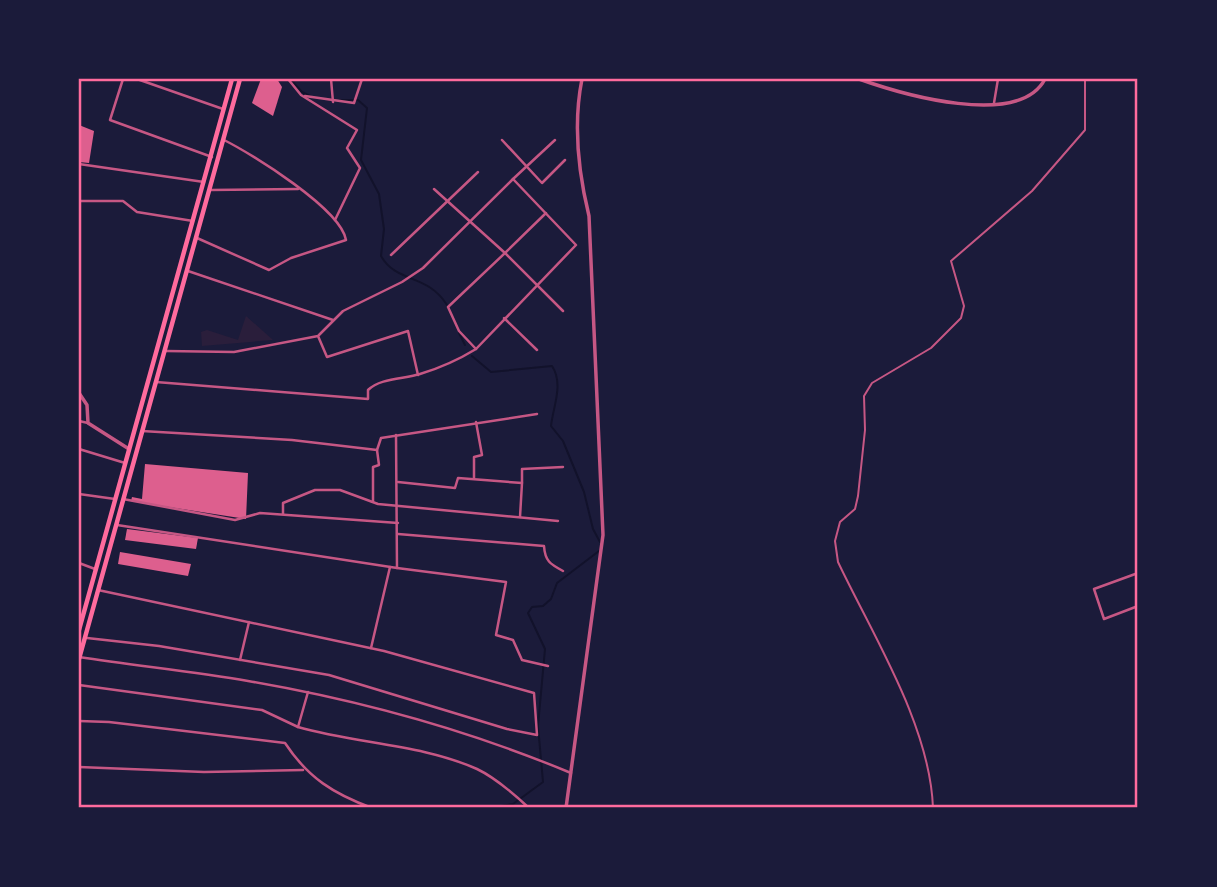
<svg xmlns="http://www.w3.org/2000/svg" width="1217" height="887" viewBox="0 0 1217 887" font-family="Poppins,sans-serif">
<rect width="100%" height="100%" fill="#1b1b3a"/>
<polygon fill="#2a1e3b" points="246,316 273,340 202,346 201,332 207,330 238,340"/>
<g fill="none" stroke-linecap="round" stroke-linejoin="round">
<g stroke="#12122b" stroke-width="2">
<polyline points="290,79 302,92 310,96"/>
<path d="M340,100H358L367,108L361,160L379,194L384,229L381,256C397,284 427,273 447,305"/>
<polyline points="459,333 465,345"/>
<path d="M472,356L491,372L552,366C564,384 553,407 551,426L563,441L584,492L593,529L600,542"/>
<polyline points="490,808 513,804 543,782 538,726 545,649 528,613 532,607 543,606 551,599 557,583 599,551"/>
</g>
</g>
<g fill="#dd5f8e">
<polygon points="261,79 277,79 282,87 273,116 252,103"/>
<polygon points="79,125 94,131 89,163 79,162"/>
<polygon points="145,464 248,473 246,519 131,501 132,497 142,499"/>
<polygon points="127,529 198,538 196,549 125,540"/>
<polygon points="120,552 191,564 188,576 118,564"/>
</g>
<g fill="none" stroke-linecap="round" stroke-linejoin="round">
<path stroke="#c65784" stroke-width="2" d="M933,808C930,725 873,636 838,562L835,541L840,522L855,509L858,496L865,430L864,396L872,383L931,348L961,318L964,306L951,261L1032,191L1085,130V79"/>
<g stroke="#c65784" stroke-width="2.5">
<polyline points="123,79 110,120 212,157"/>
<polyline points="137,79 223,109"/>
<polyline points="288,79 301,95 357,130 347,148 360,168 335,220"/>
<polyline points="331,79 333,102"/>
<polyline points="305,96 354,103 362,79"/>
<polyline points="994,103 998,79"/>
<polyline points="502,140 542,183 565,160"/>
<polyline points="79,164 204,182"/>
<polyline points="434,189 505,253 448,307 459,331 476,349"/>
<polyline points="210,190 298,189"/>
<polyline points="79,201 123,201 137,212 193,221"/>
<polyline points="546,213 505,253 563,311"/>
<polyline points="79,219 79,230"/>
<path d="M197,238L269,270L291,258L346,240C341,209 252,154 224,140"/>
<polyline points="391,255 478,172"/>
<polyline points="188,271 333,320"/>
<polyline points="504,318 537,350"/>
<polyline points="319,335 343,311 402,282 423,268 513,179"/>
<polyline points="166,351 234,352 318,336 327,357 408,331 418,375"/>
<path d="M156,382L368,399V390C380,378 404,379 420,374C440,368 458,360 476,349L576,245L513,179L555,140"/>
<polyline points="79,421 88,423"/>
<polyline points="142,431 292,440 377,450 381,438 537,414"/>
<polyline points="79,449 125,463"/>
<polyline points="474,478 474,457 482,455 476,422"/>
<polyline points="398,482 455,488 458,478 522,483 522,469 563,467"/>
<polyline points="79,494 115,499"/>
<polyline points="123,499 235,520 260,513 398,523"/>
<polyline points="373,501 373,467 379,465 377,450"/>
<polyline points="283,514 283,503 315,490 340,490 378,504 558,521"/>
<polyline points="520,517 522,483"/>
<polyline points="117,525 397,568 396,435"/>
<path d="M398,534L544,546C545,561 550,564 563,571"/>
<polyline points="79,563 95,569"/>
<polyline points="397,568 506,582 496,635 513,640 522,660 548,666"/>
<polyline points="1138,573 1094,589 1104,619 1138,606"/>
<polyline points="87,638 159,646 329,675 507,729 537,735 534,693 384,651 98,590"/>
<polyline points="371,648 390,567"/>
<path d="M79,657C136,666 192,671 248,681C359,700 468,730 571,773"/>
<polyline points="240,660 249,622"/>
<polyline points="79,685 262,710 298,727"/>
<path d="M308,692L298,727C357,744 421,744 477,769C496,778 514,794 529,808"/>
<path d="M79,721L109,722L285,743C308,778 334,794 372,808"/>
<polyline points="79,767 204,772 303,770"/>
</g>
<g stroke="#c65784" stroke-width="3.5">
<path d="M859,79C901,94 1019,129 1045,79"/>
<polyline points="79,393 87,405 88,423 129,449"/>
<path d="M566,808L603,535L589,216C578,171 573,124 582,79"/>
</g>
<g stroke="#ff6b9d" stroke-width="4.5">
<polyline points="79,630 232,79"/>
<polyline points="79,659 240,79"/>
</g>
</g>
<rect width="1217" height="887" fill="none" stroke="#1b1b3a" stroke-width="161"/>
<rect x="80" y="80" width="1056" height="726" fill="none" stroke="#ff6b9d" stroke-width="2.5"/>
</svg>
